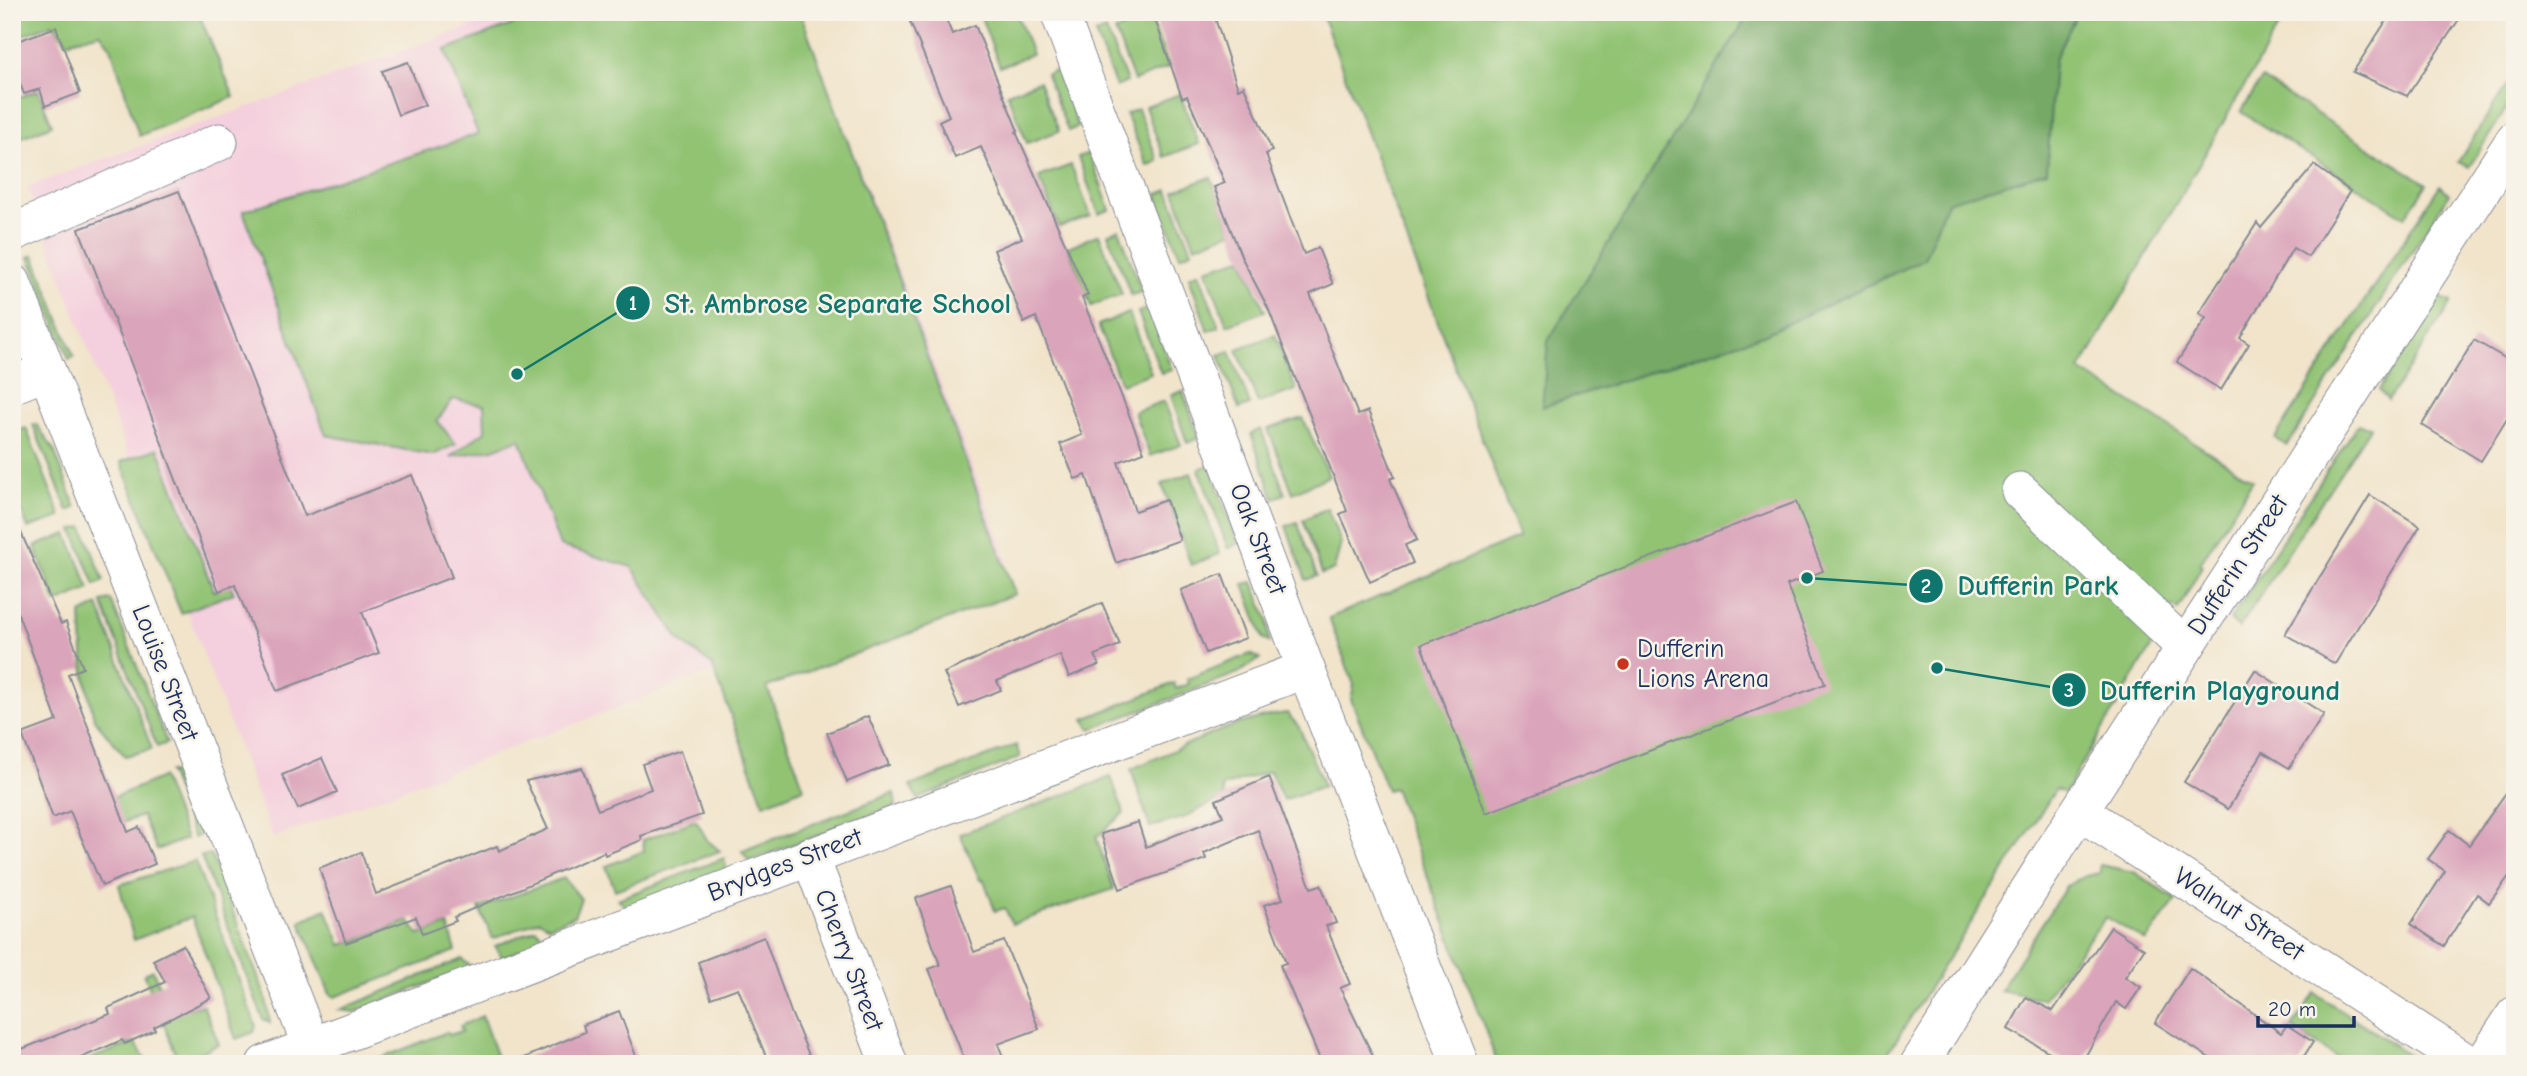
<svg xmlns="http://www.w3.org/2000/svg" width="2527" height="1076" viewBox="0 0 2527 1076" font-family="'Comic Neue',sans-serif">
<rect width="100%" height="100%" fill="#f7f3e8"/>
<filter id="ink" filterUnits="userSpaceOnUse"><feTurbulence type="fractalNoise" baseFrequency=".0143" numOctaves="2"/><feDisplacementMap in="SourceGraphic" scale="14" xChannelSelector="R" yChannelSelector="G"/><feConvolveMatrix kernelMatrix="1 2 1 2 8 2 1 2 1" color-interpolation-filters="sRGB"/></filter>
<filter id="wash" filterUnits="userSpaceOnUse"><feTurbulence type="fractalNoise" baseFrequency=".00686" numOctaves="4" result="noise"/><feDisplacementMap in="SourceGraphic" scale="28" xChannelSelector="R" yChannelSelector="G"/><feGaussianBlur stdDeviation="1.57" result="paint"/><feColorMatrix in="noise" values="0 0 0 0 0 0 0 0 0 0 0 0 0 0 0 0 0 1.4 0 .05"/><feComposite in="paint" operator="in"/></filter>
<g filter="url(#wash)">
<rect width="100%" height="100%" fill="#f1e4ca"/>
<polygon fill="#f4cfdd" points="510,12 800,12 1008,560 273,838 27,187"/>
<g fill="#91c373" stroke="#567968" stroke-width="2">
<polygon points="12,12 198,12 234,97 139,136 111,47 100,33 67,42 53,24 12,39"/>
<polygon points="546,12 800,12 1015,594 767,687 804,788 764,804 712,665 680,641 632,567 560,546 520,439 493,449 450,457 485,431 484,405 453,399 437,421 456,444 433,455 326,435 243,211 478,134 445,50"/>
<polygon points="979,12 1016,12 1032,54 1000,67"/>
<polygon points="1321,12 2287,12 2080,370 2253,480 2200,564 2202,566 2178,610 2172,607 2157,631 2159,634 2065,793 2056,789 1881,1064 1498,1064 1394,788 1387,790 1351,699 1354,685 1329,618 1519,537"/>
<polygon points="1150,18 1169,67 1134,81 1115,31"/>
<polygon points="1106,30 1127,82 1116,87 1095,34"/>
<polygon points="1057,70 1078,127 1068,131 1046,74"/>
<polygon points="2515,72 2515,95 2469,167 2458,162"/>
<polygon points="2262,79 2427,184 2405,217 2241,112"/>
<polygon points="1039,81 1059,131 1027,143 1007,93"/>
<polygon points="38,90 52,125 12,141 12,100"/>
<polygon points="1180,94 1199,144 1164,157 1145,107"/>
<polygon points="1138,109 1158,161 1147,166 1126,114"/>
<polygon points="1089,153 1110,210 1099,214 1078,157"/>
<polygon points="1071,165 1091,216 1059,227 1039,177"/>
<polygon points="1211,177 1232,232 1195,246 1174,191"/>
<polygon points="2440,185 2449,194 2287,446 2275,438"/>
<polygon points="1168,190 1192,251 1180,256 1156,195"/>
<polygon points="1119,229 1142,292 1131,295 1108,234"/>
<polygon points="1099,234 1122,294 1091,306 1068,247"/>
<polygon points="34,255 74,357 69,359 29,257"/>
<polygon points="1242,258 1265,311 1227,325 1206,269"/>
<polygon points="1199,272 1219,327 1208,331 1189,277"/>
<polygon points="2439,297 2452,302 2388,400 2379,390"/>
<polygon points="1149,308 1172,370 1161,373 1138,312"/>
<polygon points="1129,313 1151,373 1121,384 1098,325"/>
<polygon points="1275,335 1296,390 1258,403 1237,349"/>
<polygon points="1230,351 1250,405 1239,409 1219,355"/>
<polygon points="1183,391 1199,438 1187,443 1171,395"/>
<polygon points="1164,401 1181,445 1150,456 1134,412"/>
<polygon points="1303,418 1329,476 1293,493 1268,429"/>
<polygon points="36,424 54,450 76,508 68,511 33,425"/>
<polygon points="2358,424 2371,426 2239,628 2230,620"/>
<polygon points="26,428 61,517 28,528 12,486 12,433"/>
<polygon points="1261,429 1285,494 1274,498 1251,434"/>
<polygon points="158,448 214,591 230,585 234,593 181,613 121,462"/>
<polygon points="1209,465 1238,543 1228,549 1199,469"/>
<polygon points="1191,473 1220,554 1191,565 1162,484"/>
<polygon points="1327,508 1341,543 1334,570 1322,574 1303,520"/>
<polygon points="1297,522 1317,576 1306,580 1286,526"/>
<polygon points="83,527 104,581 95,585 73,530"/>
<polygon points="67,534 90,589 56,603 35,546"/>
<polygon points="1253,582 1268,620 1269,642 1263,638 1244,584"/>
<polygon points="111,600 167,743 157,747 102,602"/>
<polygon points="98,605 152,749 125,756 94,719 84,671 81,614"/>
<polygon points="1250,654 1260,659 1238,673 1091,729 1084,719 1174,683 1176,689 1189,684 1187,679"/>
<path d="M1287,713L1299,727L1324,786L1283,800L1270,771L1222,787L1224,797L1183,818L1150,827L1131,769C1180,749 1233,719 1287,713Z"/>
<polygon points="1016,745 1020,757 918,799 910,786"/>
<polygon points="169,772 179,772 202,834 194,838"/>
<polygon points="162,777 186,839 157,850 142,816 100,830 93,806"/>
<polygon points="1111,777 1124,813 1096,837 1114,889 1012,924 1005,908 995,911 984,880 980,880 960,834"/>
<polygon points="894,793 896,806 749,861 742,851"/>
<polygon points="696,820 707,840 720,851 615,890 606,866 644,851 643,840"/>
<polygon points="211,855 266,998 270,1023 263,1019 201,856"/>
<polygon points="724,858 727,872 627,908 618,899"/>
<polygon points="195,861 256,1026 254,1032 236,1039 192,917 134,940 119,885"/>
<polygon points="2100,865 2134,872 2176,900 2146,941 2106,917 2043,999 2000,990 2066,886 2085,876 2100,873"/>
<polygon points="564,878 581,899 574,916 549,926 539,920 493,939 479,908"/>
<polygon points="326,909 341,945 409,921 419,935 448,925 456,951 335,997 330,994 300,921"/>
<polygon points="536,929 548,939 502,957 495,946"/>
<polygon points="462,959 471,967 355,1012 340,1010"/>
<polygon points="153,970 168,1009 188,1009 203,1005 219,1044 179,1062 144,974"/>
<polygon points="2315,993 2423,1064 2354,1064 2337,1058 2292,1027"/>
<polygon points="482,1016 499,1063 366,1064 447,1032 449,1035 462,1031 460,1026"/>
<polygon points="135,1042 148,1064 79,1064 79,1063"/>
</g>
<polygon fill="#74a965" stroke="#486c62" stroke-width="2" points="1750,12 2078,12 2054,60 2047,171 1947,202 1924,259 1763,335 1542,407 1548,341"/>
<g id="blocks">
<g fill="#daa4ba">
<polygon points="906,12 943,12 952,34 975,25 1018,131 1016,132 1088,295 1082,298 1144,452 1118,462 1135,511 1166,500 1180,540 1116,563 1086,475 1075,479 1060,444 1082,435 1036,317 1024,323 994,250 1022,238 981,147 955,158 939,121 949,116"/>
<polygon points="1176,12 1213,12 1238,89 1244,86 1272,151 1266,154 1304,254 1318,248 1333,284 1310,294 1358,415 1368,411 1395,477 1390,479 1417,540 1405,545 1413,563 1370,582 1340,514 1347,511 1268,308 1242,258 1214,187 1225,183 1187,96 1182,98 1155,19"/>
<polygon points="2392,12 2464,12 2407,96 2353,72"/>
<polygon points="56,27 80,93 45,106 40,89 24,94 12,63 12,43"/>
<polygon points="408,62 425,105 398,115 382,71"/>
<polygon points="2314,165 2350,191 2308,257 2293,248 2240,338 2249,344 2221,390 2177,362 2206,318 2199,313 2257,223 2261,228"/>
<polygon points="179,191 305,516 412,475 452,577 362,612 379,653 277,691 235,585 219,591 79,229"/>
<polygon points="2474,340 2515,364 2515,406 2481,461 2422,425"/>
<polygon points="2370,495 2420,526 2335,664 2285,634"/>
<polygon points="1796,502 1823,571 1787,585 1825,684 1486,813 1421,645"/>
<polygon points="12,512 61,624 66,622 83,668 68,674 128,832 139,827 155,864 102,886 70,811 53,818 22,734 57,721 18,614 12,617"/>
<polygon points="1222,574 1246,638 1206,653 1181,590"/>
<polygon points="1102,603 1120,645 1095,655 1099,665 1069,677 1060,655 997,681 1001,690 959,707 944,673"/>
<polygon points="2255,670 2324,714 2289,768 2263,752 2228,809 2184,782"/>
<polygon points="868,716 889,765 847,782 827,733"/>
<polygon points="680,751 702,815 641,836 642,840 605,855 604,852 454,917 456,921 422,934 416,917 346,943 319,868 361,852 376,894 497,846 499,851 548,829 526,781 582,768 598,810 651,789 642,764"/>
<polygon points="322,758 337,792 298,809 282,775"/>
<polygon points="1269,777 1311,888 1321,885 1336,923 1326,926 1350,984 1340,988 1377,1064 1322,1064 1280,965 1286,963 1264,905 1283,899 1258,830 1204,853 1206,859 1120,889 1101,834 1138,822 1146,847 1223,816 1216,800"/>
<polygon points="2515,780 2515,868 2489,903 2477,894 2444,946 2411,924 2445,871 2428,859 2449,830 2469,845"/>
<polygon points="951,886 974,952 1004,941 1039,1029 998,1044 1006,1064 966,1064 929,969 940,965 916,898"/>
<polygon points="2111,927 2144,949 2125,977 2141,987 2126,1009 2116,1002 2081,1064 2071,1064 2008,1029 2026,997 2053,1011"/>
<polygon points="764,937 792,1015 813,1064 769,1064 738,988 711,998 698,962"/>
<polygon points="183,945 211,998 154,1027 155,1030 125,1044 122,1040 67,1064 12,1064 12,1053 110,1014 108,1008 165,982 153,960"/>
<polygon points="2190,968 2281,1033 2287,1025 2313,1042 2299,1064 2219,1064 2155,1023"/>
<polygon points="619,1011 639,1064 510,1064 585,1032 583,1025"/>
</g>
</g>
</g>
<g filter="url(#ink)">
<use href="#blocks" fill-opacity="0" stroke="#868a94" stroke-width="2"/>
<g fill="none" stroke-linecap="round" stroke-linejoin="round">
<g stroke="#868a94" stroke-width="39">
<g id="minor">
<polyline points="1059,12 1306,669 1460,1064"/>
<polyline points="12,233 219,142"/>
<polyline points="12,282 318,1064"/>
<polyline points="12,385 47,371"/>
<polyline points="2020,491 2185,647"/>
<polyline points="2079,811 2469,1064"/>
<polyline points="810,856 889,1064"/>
<polyline points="265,1064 1306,669"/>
<polyline points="1919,1064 2079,811 2515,139"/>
<polyline points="2483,1064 2515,1015"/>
</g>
</g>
<use href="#minor" stroke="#fff" stroke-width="37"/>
</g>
</g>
<circle fill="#c8321e" stroke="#f7f3e8" stroke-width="2.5" cx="1623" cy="664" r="7"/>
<g text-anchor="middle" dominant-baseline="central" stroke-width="5" stroke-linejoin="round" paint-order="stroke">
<g font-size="26" fill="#1b2f5e" stroke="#f7f3e8">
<text transform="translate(1258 539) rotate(69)">Oak Street</text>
<text transform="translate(2238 565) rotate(-57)">Dufferin Street</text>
<text transform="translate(165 673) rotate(69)">Louise Street</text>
<text transform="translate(785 865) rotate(-21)">Brydges Street</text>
<text transform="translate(2239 914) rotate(33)">Walnut Street</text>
<text transform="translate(849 960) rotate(69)">Cherry Street</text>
</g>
<g font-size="26" fill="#1b2f5e" stroke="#f7f3e8" text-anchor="start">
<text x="1637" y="649">Dufferin<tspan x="1637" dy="30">Lions Arena</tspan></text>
</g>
</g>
<path fill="none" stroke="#0f766e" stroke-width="2.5" d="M517 374L633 303M1807 578L1926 586M1937 668L2069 690"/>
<g fill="#0f766e" stroke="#f7f3e8" stroke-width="2.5">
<circle cx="517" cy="374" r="7"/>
<circle cx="1807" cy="578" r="7"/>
<circle cx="1937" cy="668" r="7"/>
<circle cx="633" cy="303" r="18"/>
<circle cx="1926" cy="586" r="18"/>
<circle cx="2069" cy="690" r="18"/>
</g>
<g font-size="21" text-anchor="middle" font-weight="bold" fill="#fff">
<text x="633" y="310">1</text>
<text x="1926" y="593">2</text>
<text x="2069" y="697">3</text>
</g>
<g font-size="28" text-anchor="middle" font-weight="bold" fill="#0f766e" stroke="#f7f3e8" stroke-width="5" stroke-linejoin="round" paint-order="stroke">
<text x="838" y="313">St. Ambrose Separate School</text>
<text x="2038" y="595">Dufferin Park</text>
<text x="2220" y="700">Dufferin Playground</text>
</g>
<rect width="2527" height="1076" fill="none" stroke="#f7f3e8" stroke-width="42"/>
<path d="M2258 1016v10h96v-10" fill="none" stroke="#1b2f5e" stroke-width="3.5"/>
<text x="2268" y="1016" font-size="21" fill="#1b2f5e" stroke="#f7f3e8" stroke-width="5" paint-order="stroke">20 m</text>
</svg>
